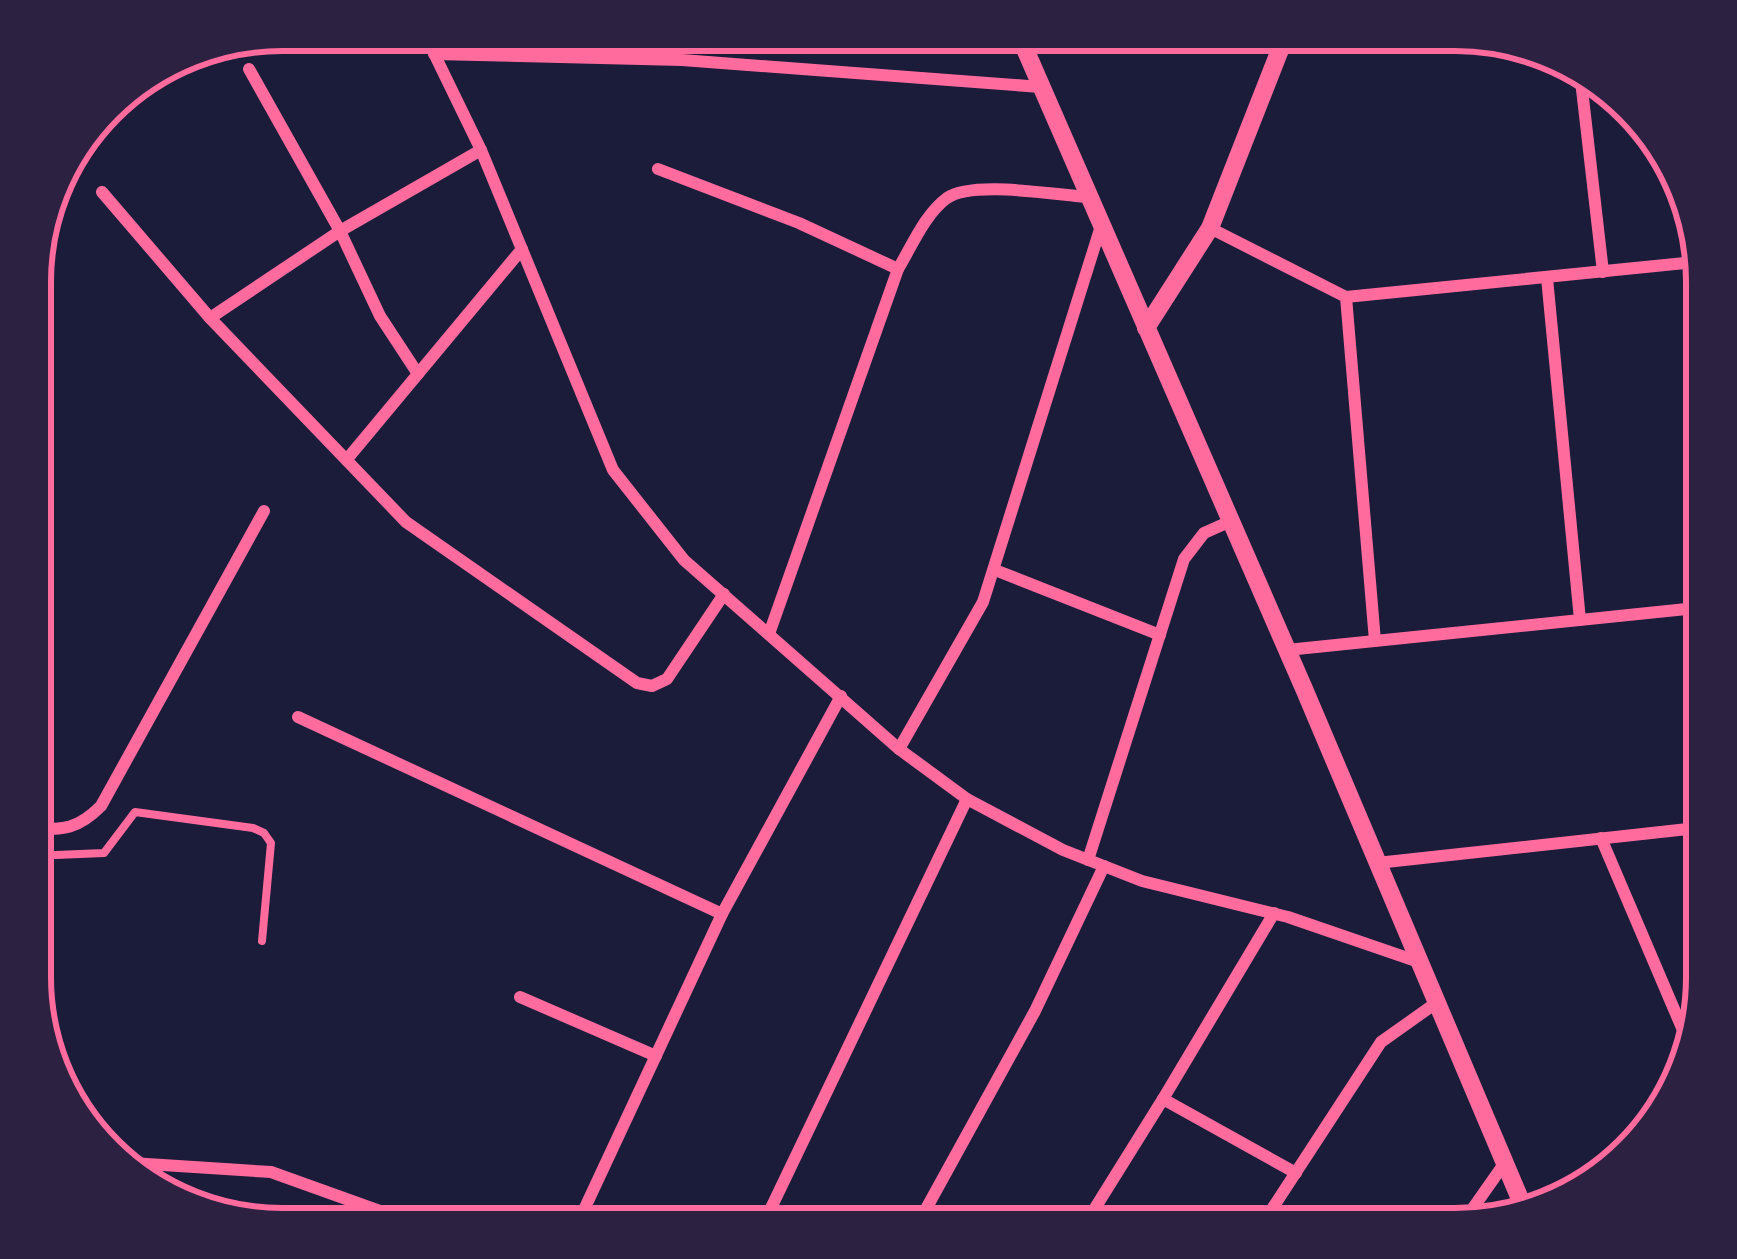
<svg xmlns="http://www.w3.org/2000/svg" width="1737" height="1259" viewBox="0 0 1737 1259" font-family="Signika,sans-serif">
<rect width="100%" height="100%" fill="#1b1b3a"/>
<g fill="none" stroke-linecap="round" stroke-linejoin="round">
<polyline stroke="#ff6b9d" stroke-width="8" points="32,856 104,853 135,812 253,828 264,833 271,843 262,941"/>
<g stroke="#ff6b9d" stroke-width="12">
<polyline points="428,41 481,150 613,470 684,560 899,749 967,799 1063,850 1142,881 1288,917 1419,962"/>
<polyline points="434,54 682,60 1041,87"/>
<polyline points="249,69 340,231 380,316 418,374"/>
<polyline points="1580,72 1603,272"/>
<polyline points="658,169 799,223 898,269 769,634"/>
<polyline points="102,192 210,318 406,522 637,683 652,686 667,679 724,594"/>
<polyline points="1210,228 1346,297 1705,261"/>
<path d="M898,269C912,246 925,214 947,198C973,180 1055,195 1089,197"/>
<polyline points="1547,278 1580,620"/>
<polyline points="1346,297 1375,641"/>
<polyline points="210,318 340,231 481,150"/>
<polyline points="348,458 522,249"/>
<polyline points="995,570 1160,635"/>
<polyline points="1287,650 1706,607"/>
<polyline points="298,717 722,914"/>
<polyline points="899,749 983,602 1101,226"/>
<path d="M32,829C64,830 78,829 101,806L264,511"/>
<polyline points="1601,838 1688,1042"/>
<polyline points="1088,860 1184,559 1204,533 1231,521"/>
<polyline points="1377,863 1706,827"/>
<polyline points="520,997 656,1056"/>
<polyline points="1163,1099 1274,913"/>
<polyline points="116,1162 271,1172 430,1229"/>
<polyline points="1459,1228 1504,1164"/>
<polyline points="575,1229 722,914 841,696"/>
<polyline points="761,1229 967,799"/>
<polyline points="915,1229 1035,1011 1104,866"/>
<polyline points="1082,1229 1163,1099 1296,1173"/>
<polyline points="1259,1229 1381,1042 1436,1003"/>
</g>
<g stroke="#ff6b9d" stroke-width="18">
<polyline points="1019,35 1305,691 1526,1213"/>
<polyline points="1146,328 1210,228 1287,32"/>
</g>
</g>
<path d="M0 0H1737V1259H0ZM282 51H1455A231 231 0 0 1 1686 282V977A231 231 0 0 1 1455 1208H282A231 231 0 0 1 51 977V282A231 231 0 0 1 282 51Z" fill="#2d2142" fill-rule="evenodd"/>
<path fill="none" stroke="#ff6b9d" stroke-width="6" d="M282 51H1455A231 231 0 0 1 1686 282V977A231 231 0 0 1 1455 1208H282A231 231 0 0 1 51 977V282A231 231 0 0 1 282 51Z"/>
</svg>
